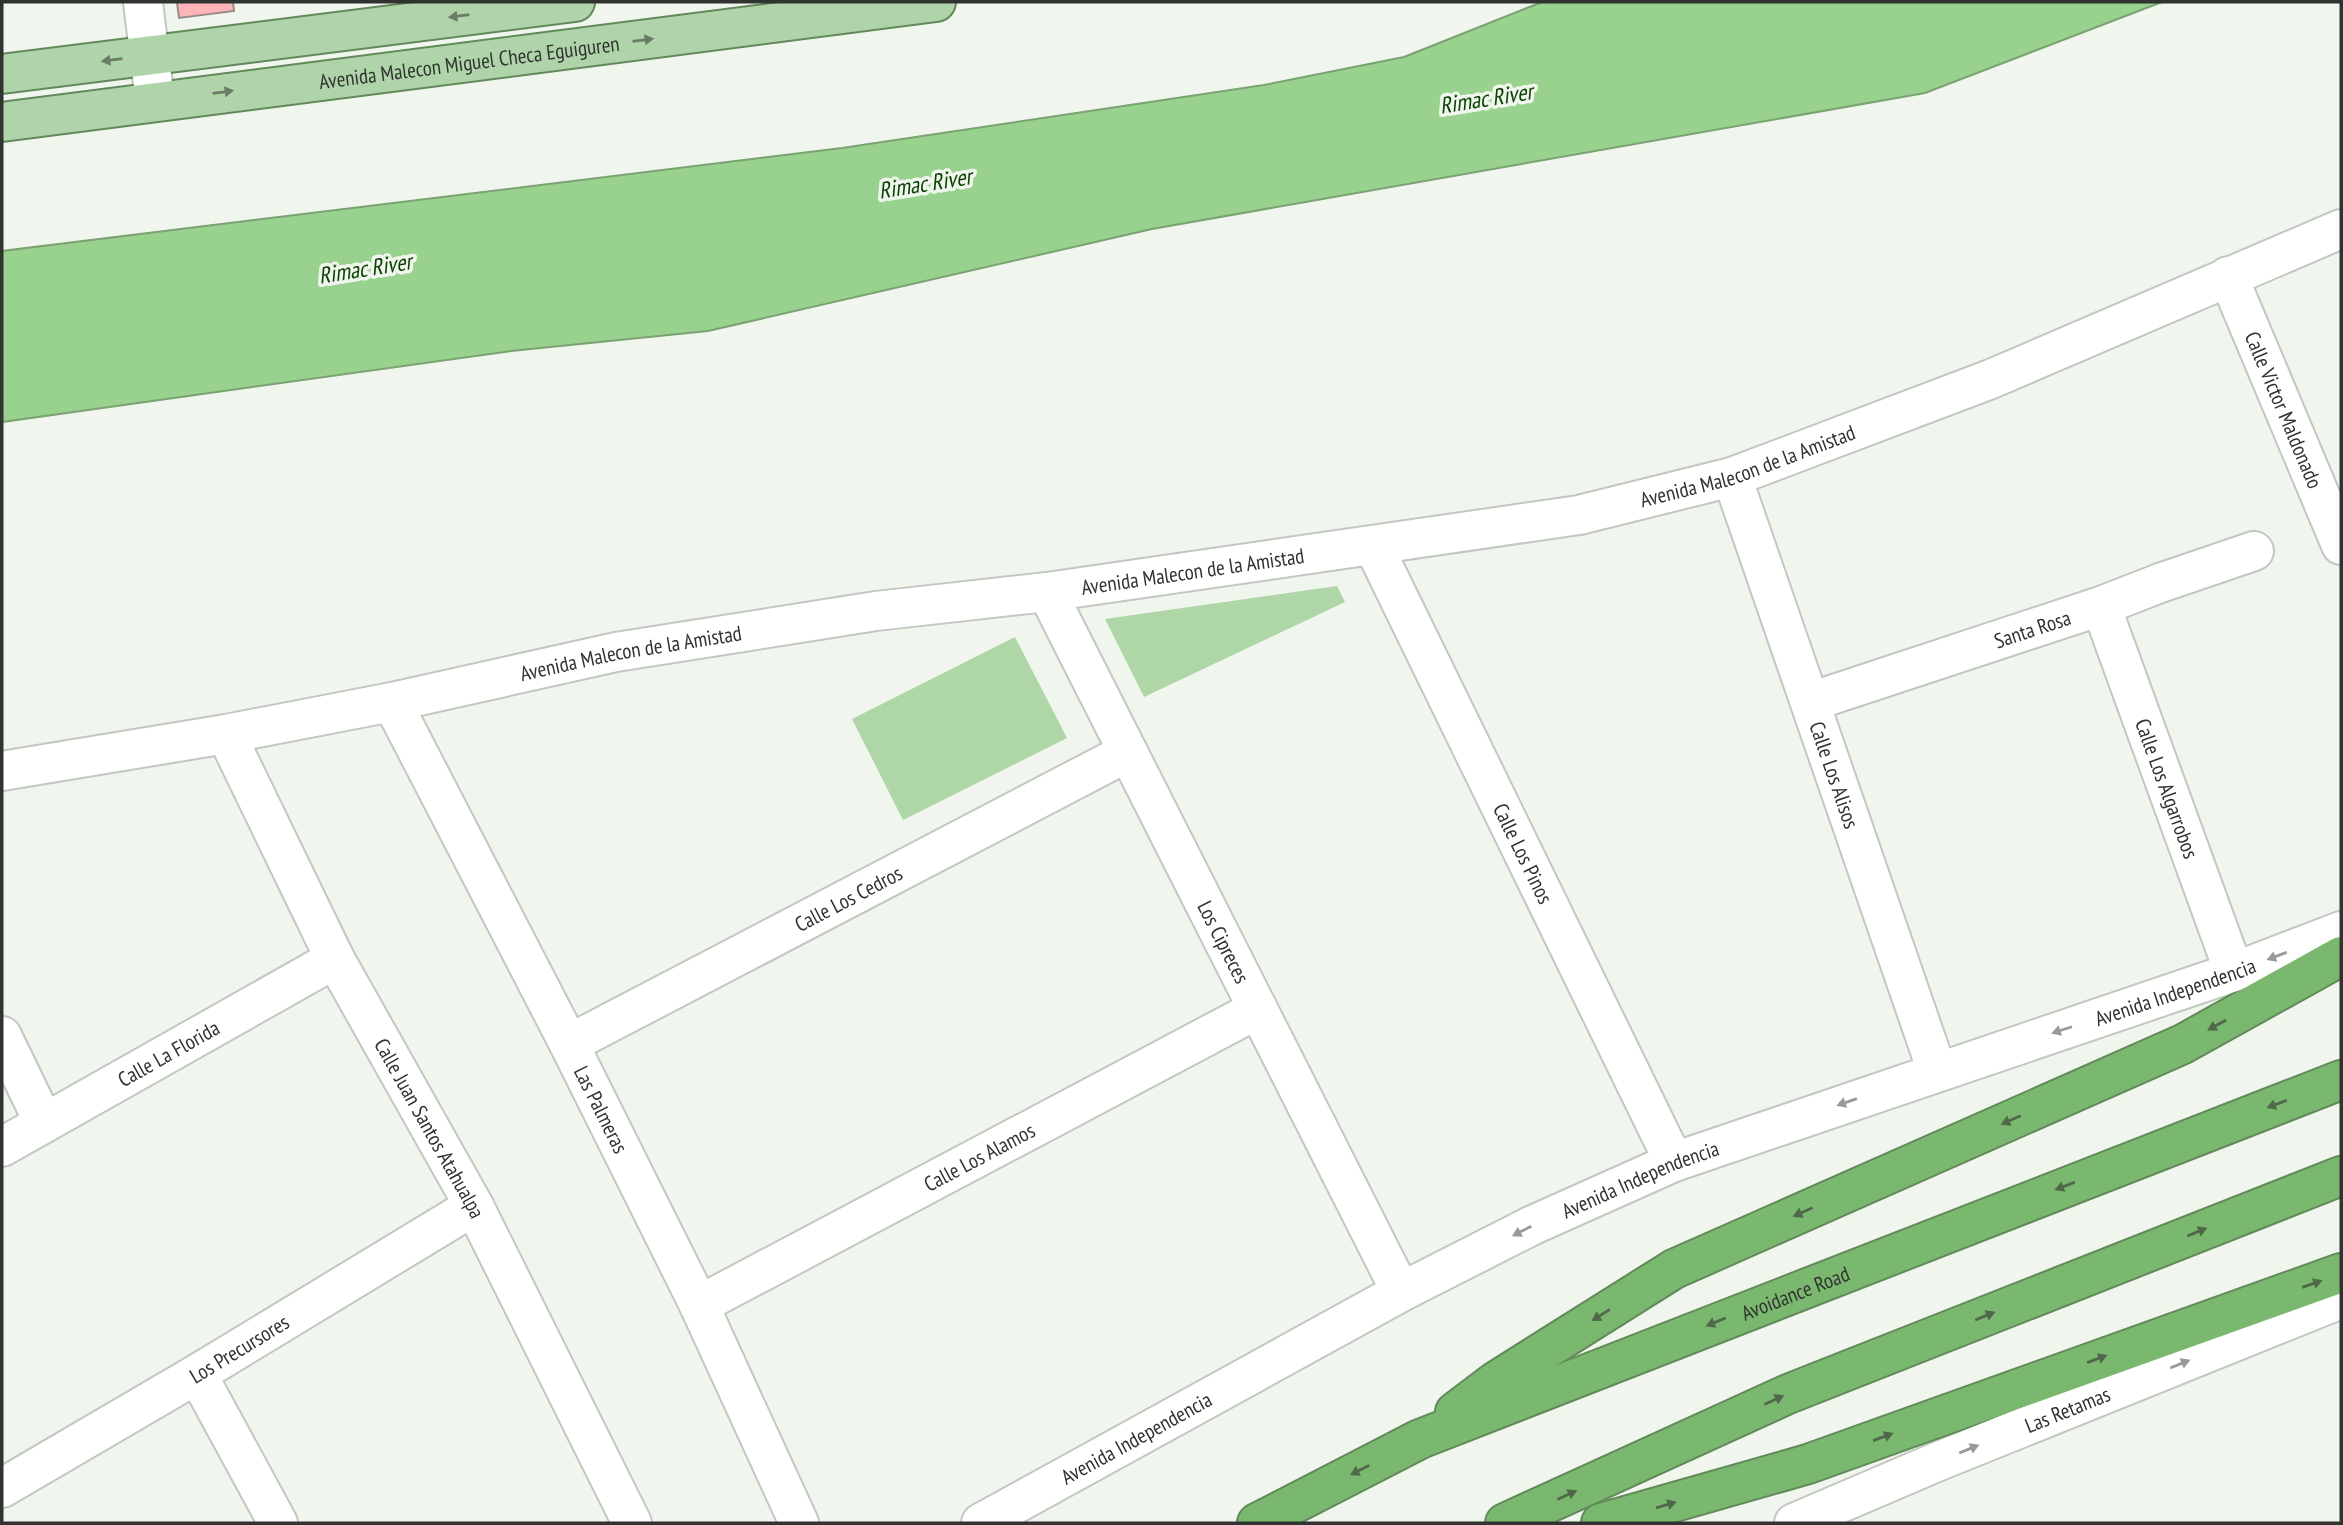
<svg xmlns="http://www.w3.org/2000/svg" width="2343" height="1525" viewBox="0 0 2343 1525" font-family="'PT Sans Narrow',sans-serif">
<rect width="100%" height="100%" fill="#f0f6ee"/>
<g fill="#aed6a6">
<polygon points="1337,586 1345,602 1144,697 1105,619"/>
<polygon points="1015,637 1067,738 903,820 852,719"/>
</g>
<polygon fill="#99d18e" stroke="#7aa272" stroke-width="2" points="1542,2 2162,2 1925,93 1152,229 708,331 511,351 2,422 2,251 842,148 1264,85 1404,57"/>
<polygon fill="#ffb4ba" stroke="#948a8a" stroke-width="2" points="177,2 233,2 234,11 179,18"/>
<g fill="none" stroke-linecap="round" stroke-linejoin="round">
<g stroke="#c2c8c1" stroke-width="42">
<g id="minor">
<polyline points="143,2 155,101"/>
<path id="s1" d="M2228,276L2341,545"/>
<path id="s2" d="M1732,477L1937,1071"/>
<path id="s3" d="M1373,545L1674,1162"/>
<path id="s4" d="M1047,592L1401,1292"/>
<path id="s5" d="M2101,606L2234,972"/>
<path id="s6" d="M392,702L569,1044L699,1305L799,1523"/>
<path id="s7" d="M1810,702L2101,606L2160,583L2254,551"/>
<path id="s8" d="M226,734L335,959L474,1206L632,1523"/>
<path id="s9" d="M2,771L226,734L392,702L616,652L876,611L1047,592L1579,515L1732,477L1991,379L2341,229"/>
<polyline points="2,1036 44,1123"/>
<path id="s10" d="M569,1044L1128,752"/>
<path id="s11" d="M2,1147L335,959"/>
<path id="s12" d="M699,1305L1258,1009"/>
<polyline points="197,1374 278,1523"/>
<path id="s13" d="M2,1488L197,1374L474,1206"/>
</g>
</g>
<g stroke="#c2c8c1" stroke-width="42">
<g id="secondary">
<path id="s14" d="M981,1523L1401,1292L1533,1225L1674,1162L2234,972L2341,931"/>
<path id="s15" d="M1794,1523L1939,1461L2341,1299"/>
</g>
</g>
<g stroke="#618959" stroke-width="42">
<g id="primary">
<polyline points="2,74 575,2"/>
<path id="s16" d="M2,122L936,2"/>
</g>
</g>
<g stroke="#618959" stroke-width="42">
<g id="motorway">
<polyline points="1455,1412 1496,1381 1674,1269 2183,1044 2341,956"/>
<path id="s17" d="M1257,1523L1420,1439L2341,1080"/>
<polyline points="1505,1523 1788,1394 2341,1176"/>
<polyline points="1601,1523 1808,1464 2341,1273"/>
</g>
</g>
<use href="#minor" stroke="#fff" stroke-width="38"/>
<use href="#secondary" stroke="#fff" stroke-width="38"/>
<use href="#primary" stroke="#b0d4a9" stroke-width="38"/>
<use href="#motorway" stroke="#7bb86f" stroke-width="38"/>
</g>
<defs><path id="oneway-solid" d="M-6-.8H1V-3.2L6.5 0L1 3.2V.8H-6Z" transform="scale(1.75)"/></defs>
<g fill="#6a7b67">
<use href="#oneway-solid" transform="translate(459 16) rotate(173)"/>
<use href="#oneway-solid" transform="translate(643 40) rotate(-7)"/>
<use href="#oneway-solid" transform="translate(112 60) rotate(173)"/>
<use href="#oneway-solid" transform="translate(223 92) rotate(-7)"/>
</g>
<g fill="#989998">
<use href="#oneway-solid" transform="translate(2277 956) rotate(159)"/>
<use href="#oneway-solid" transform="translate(2062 1030) rotate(162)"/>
<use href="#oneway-solid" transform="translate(1847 1102) rotate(161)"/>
<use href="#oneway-solid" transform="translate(1522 1231) rotate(153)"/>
<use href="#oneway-solid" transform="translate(2180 1364) rotate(-22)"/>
<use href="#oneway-solid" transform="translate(1969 1449) rotate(-22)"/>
</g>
<g fill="#4f684a">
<use href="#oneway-solid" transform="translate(2217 1025) rotate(151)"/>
<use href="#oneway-solid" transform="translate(2277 1104) rotate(159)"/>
<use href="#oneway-solid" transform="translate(2011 1120) rotate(156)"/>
<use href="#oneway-solid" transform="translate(2065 1186) rotate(159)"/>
<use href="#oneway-solid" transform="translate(1803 1212) rotate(156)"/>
<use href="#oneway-solid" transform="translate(2197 1232) rotate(-22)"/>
<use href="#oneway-solid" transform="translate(2312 1284) rotate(-19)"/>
<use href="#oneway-solid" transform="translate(1601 1315) rotate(148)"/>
<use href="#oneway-solid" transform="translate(1985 1316) rotate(-22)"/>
<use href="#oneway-solid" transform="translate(1716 1322) rotate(158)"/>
<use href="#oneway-solid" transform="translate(2097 1359) rotate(-20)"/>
<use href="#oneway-solid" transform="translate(1774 1400) rotate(-25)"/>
<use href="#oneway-solid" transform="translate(1883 1437) rotate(-20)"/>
<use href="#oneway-solid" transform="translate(1360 1470) rotate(153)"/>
<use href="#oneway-solid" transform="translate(1567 1495) rotate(-25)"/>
<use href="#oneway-solid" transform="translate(1666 1505) rotate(-16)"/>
</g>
<g text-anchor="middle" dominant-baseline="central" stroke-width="7" stroke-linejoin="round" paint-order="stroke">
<g font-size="21" fill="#313331" stroke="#f0f6ee">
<text stroke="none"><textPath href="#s16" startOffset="471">Avenida Malecon Miguel Checa Eguiguren</textPath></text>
<text stroke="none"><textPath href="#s1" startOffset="145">Calle Victor Maldonado</textPath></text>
<text stroke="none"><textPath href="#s9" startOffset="1774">Avenida Malecon de la Amistad</textPath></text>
<text stroke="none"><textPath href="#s9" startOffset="1208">Avenida Malecon de la Amistad</textPath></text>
<text stroke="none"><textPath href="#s7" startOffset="234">Santa Rosa</textPath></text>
<text stroke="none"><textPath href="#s9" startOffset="640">Avenida Malecon de la Amistad</textPath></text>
<text stroke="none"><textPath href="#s2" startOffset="315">Calle Los Alisos</textPath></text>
<text stroke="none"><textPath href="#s5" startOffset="194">Calle Los Algarrobos</textPath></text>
<text stroke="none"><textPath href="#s3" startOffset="343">Calle Los Pinos</textPath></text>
<text stroke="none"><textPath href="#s10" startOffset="315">Calle Los Cedros</textPath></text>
<text stroke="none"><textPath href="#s4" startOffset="392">Los Cipreces</textPath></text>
<text stroke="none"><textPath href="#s14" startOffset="1311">Avenida Independencia</textPath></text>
<text stroke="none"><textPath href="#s11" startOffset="191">Calle La Florida</textPath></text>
<text stroke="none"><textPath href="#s6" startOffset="458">Las Palmeras</textPath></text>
<text stroke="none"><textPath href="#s8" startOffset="444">Calle Juan Santos Atahualpa</textPath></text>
<text stroke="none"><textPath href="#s12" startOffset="317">Calle Los Alamos</textPath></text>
<text stroke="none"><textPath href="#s14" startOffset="744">Avenida Independencia</textPath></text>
<text stroke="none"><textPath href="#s17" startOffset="586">Avoidance Road</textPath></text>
<text stroke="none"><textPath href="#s13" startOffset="275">Los Precursores</textPath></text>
<text stroke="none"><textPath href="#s15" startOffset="296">Las Retamas</textPath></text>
<text stroke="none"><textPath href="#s14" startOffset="177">Avenida Independencia</textPath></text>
</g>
<g font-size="23" font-style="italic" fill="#0b4300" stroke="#f0f6ee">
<text transform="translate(1486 98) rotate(-9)">Rimac River</text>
<text transform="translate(925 183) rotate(-9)">Rimac River</text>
<text transform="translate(365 268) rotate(-9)">Rimac River</text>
</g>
</g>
<rect width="2343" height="1525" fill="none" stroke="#313331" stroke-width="7"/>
</svg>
